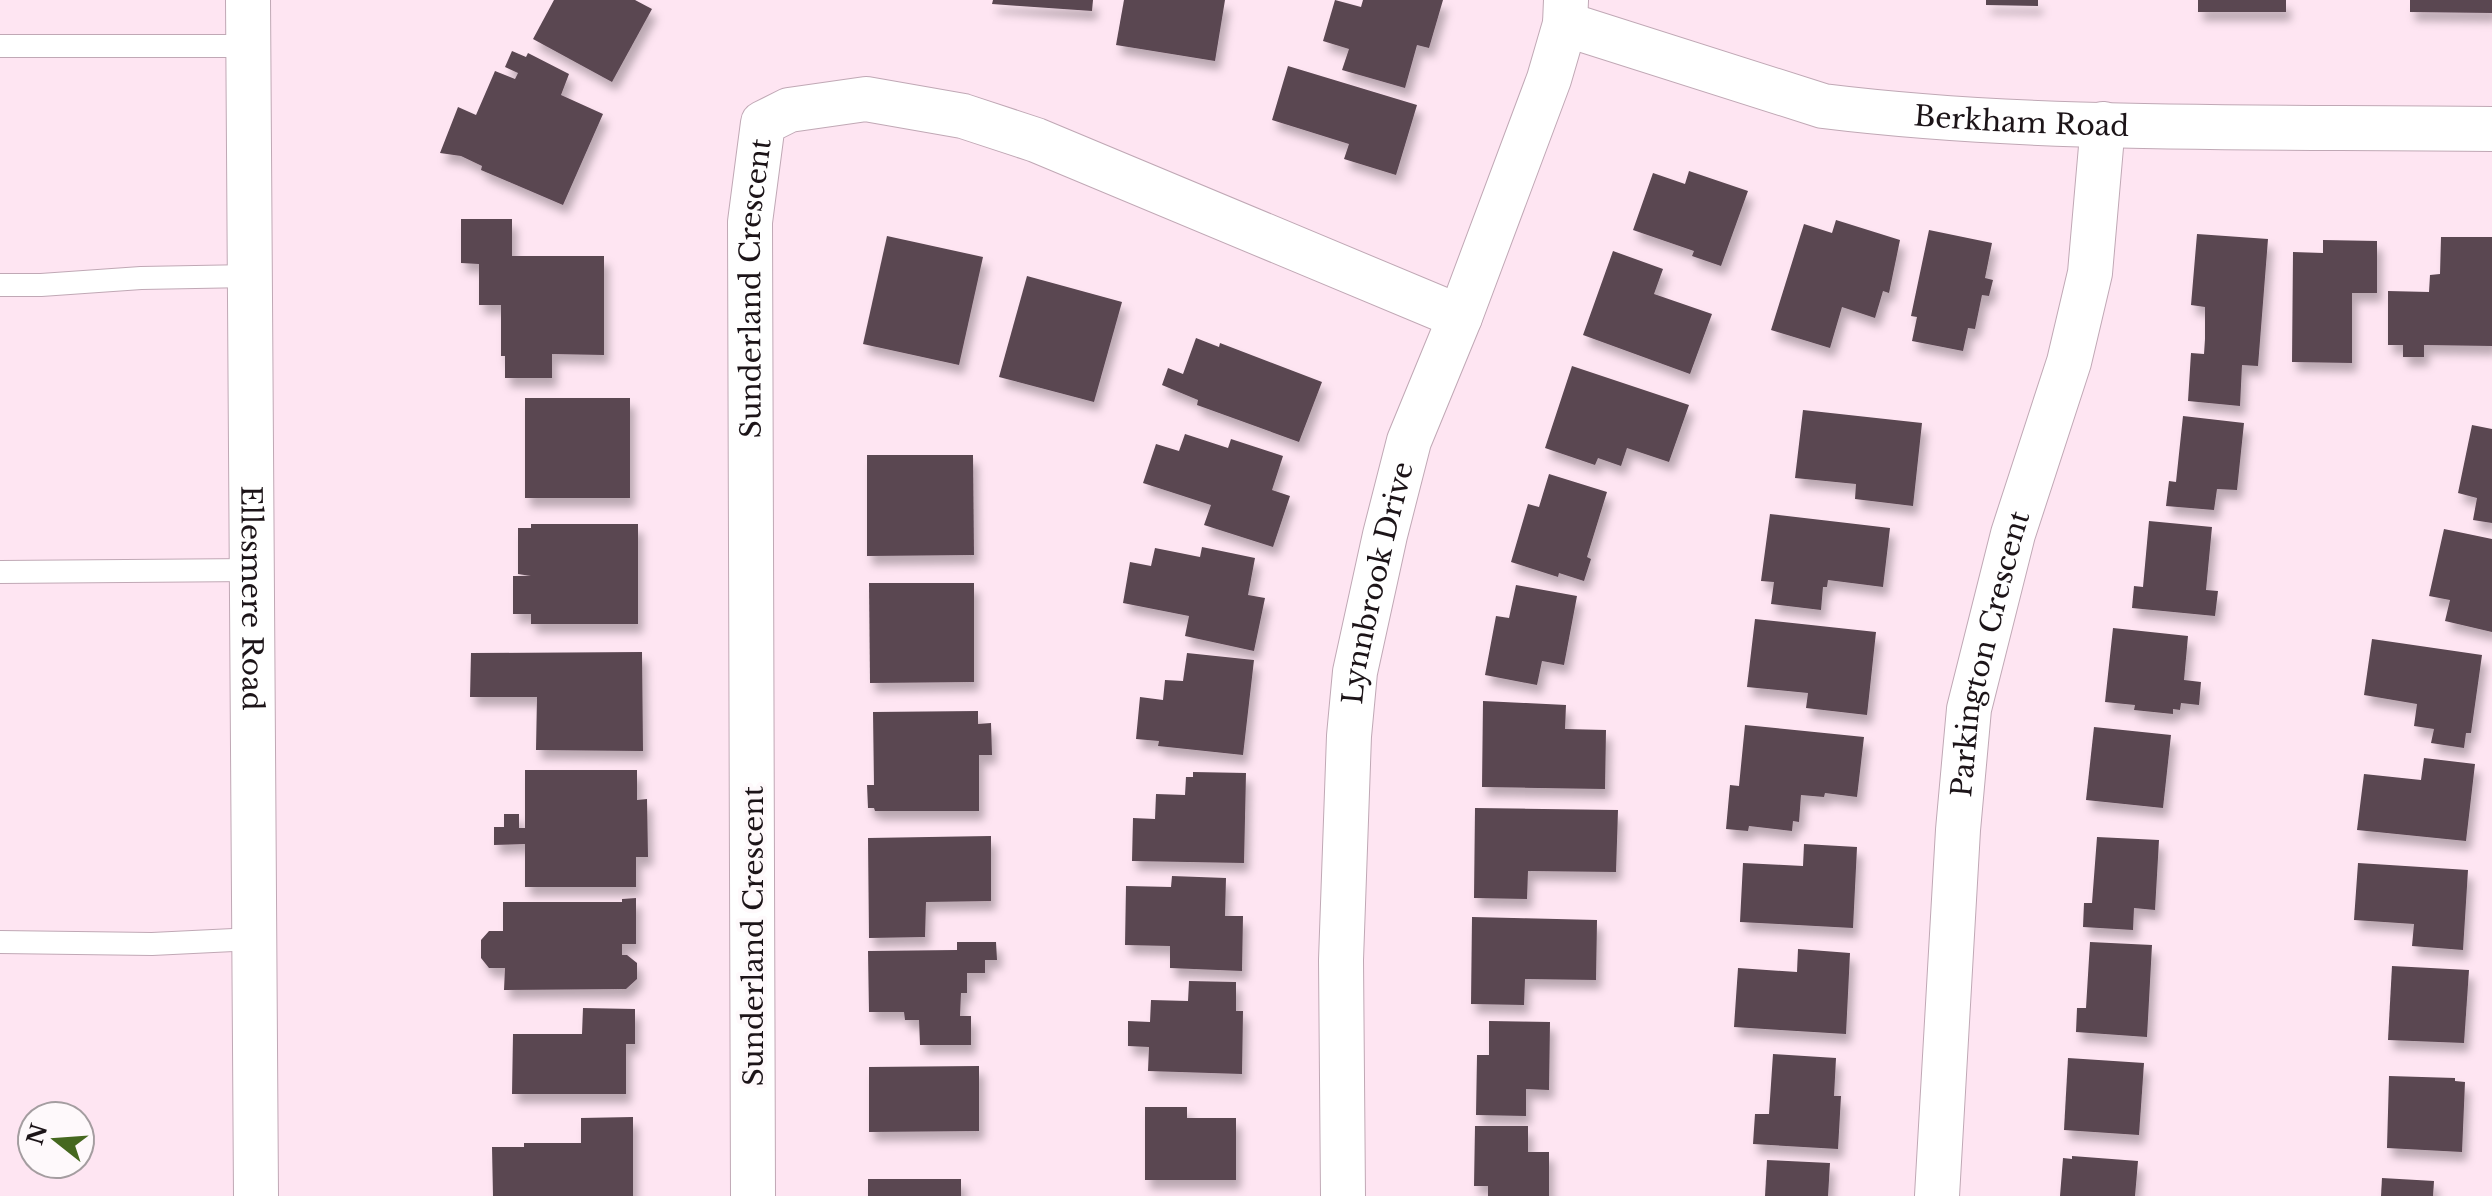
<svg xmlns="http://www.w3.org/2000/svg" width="2492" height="1196" viewBox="0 0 2492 1196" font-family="'Libre Baskerville',serif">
<defs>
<filter id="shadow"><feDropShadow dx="5" dy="9" stdDeviation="4" flood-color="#0004"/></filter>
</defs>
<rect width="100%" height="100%" fill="#fee5f2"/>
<g fill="#5a4651" filter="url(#shadow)">
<polygon points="554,0 635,0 652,9 612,82 533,39"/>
<polygon points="993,0 1093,0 1092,11 992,4"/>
<polygon points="1124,0 1225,0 1215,61 1116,45"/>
<polygon points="1335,0 1361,7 1363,0 1443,0 1429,48 1417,45 1405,88 1342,70 1349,49 1323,41"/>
<polygon points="1986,0 2038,0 2038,6 1986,5"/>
<rect x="2198" y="0" width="88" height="12"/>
<polygon points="2410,0 2492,0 2492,13 2410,12"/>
<polygon points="512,51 526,57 528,53 569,74 561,95 603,114 563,205 481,170 482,166 461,156 440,153 458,107 476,115 495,71 515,79 518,73 505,67"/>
<polygon points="1288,66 1417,105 1396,175 1344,159 1349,144 1272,120"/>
<polygon points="1689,171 1748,191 1721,266 1692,256 1694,251 1633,230 1653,173 1685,184"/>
<polygon points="461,219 512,219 512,256 604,256 604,355 552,354 552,378 505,378 505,356 501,356 501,305 479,305 479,264 461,263"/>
<polygon points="1836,220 1900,240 1889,293 1883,291 1875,318 1842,307 1830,348 1771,330 1804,224 1832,233"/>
<polygon points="1929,230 1992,243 1985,278 1993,280 1989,296 1982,295 1975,329 1968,328 1963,351 1912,341 1917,317 1911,316"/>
<polygon points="2197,234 2268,239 2258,366 2242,365 2240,406 2188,401 2191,353 2204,354 2205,339 2205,307 2191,305"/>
<polygon points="887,236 983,257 959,365 863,344"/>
<polygon points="2441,237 2492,237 2492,346 2424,345 2424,357 2403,357 2403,345 2388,345 2388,291 2429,292 2430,275 2440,274"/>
<polygon points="2323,240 2377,241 2377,293 2352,293 2352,363 2292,362 2293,252 2323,253"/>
<polygon points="1613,251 1663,269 1654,294 1712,314 1690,374 1583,335"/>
<polygon points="1027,276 1122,302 1094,402 999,377"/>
<polygon points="1196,338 1219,347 1220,343 1322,382 1299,442 1197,405 1198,400 1162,385 1168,368 1183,374"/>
<polygon points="1572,366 1689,405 1669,462 1627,448 1621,466 1598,458 1595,465 1545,448"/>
<rect x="525" y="398" width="105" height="100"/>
<polygon points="1803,410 1922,423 1913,506 1855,499 1856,484 1795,478"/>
<polygon points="2183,416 2244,423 2237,490 2217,489 2214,510 2166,506 2169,481 2176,482"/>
<polygon points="2472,425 2492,429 2492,523 2473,520 2477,498 2458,493"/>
<polygon points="1185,434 1228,448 1231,439 1283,456 1272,490 1290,496 1273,547 1204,525 1211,505 1143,483 1156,444 1179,451"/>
<polygon points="867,455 973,455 974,555 867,556"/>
<polygon points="1549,474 1607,492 1587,557 1591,559 1584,581 1559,573 1558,577 1511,562 1528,504 1539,507"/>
<polygon points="1770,514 1890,528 1883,587 1828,580 1827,587 1823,587 1821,610 1771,604 1774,582 1761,581"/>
<polygon points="2149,521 2212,527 2206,590 2218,591 2215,616 2132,608 2134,586 2143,587"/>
<polygon points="531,524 638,524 638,624 531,624 531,614 513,614 513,576 531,576 518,574 518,528 531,528"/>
<polygon points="2444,529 2492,539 2492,632 2445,621 2450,600 2429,596"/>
<polygon points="1202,547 1255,558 1248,595 1265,598 1254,651 1185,636 1189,616 1123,603 1130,562 1151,566 1155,548 1200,557"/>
<polygon points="869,583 974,583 974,682 870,683"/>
<polygon points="1516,585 1577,596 1564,665 1542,661 1537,685 1485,675 1496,616 1509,618"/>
<polygon points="1755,619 1876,632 1867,715 1806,708 1808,693 1747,687"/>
<polygon points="2113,628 2188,636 2184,680 2201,682 2199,705 2181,703 2180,710 2173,709 2173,714 2134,710 2135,705 2105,702"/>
<polygon points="2372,639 2482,655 2471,733 2466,733 2464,748 2431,743 2434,729 2414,726 2417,704 2364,695"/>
<polygon points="642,652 643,751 536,750 537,697 470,697 471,653"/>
<polygon points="1187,653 1254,660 1243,755 1158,746 1159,741 1136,739 1140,697 1163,700 1165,680 1183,681"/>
<polygon points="1483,701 1566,705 1565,729 1606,730 1605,789 1482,787"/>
<polygon points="978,711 978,724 991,723 992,755 979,755 979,811 875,811 874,808 868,808 867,785 874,785 873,712"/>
<polygon points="1745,725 1864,737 1857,797 1825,793 1824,797 1801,795 1799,822 1793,821 1792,831 1749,826 1748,831 1726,829 1730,785 1739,786"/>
<polygon points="2094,727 2171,735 2163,808 2086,800"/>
<polygon points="2424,758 2475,764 2466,841 2357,830 2364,774 2421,780"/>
<polygon points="525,770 637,770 637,800 647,799 648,857 636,857 636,887 525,887 525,844 494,845 494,827 504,827 504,814 519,814 519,828 525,828"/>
<polygon points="1193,772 1246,773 1244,863 1132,861 1133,818 1155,819 1156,794 1185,795 1186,777 1193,777"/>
<polygon points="1475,808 1618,810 1616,872 1528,871 1527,899 1474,898"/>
<polygon points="991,836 991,901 926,902 925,937 869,938 868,838"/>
<polygon points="2097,837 2159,840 2155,910 2134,908 2133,930 2083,927 2084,903 2092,903"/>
<polygon points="1804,844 1857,847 1853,928 1740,922 1743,863 1803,866"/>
<polygon points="2358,863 2468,870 2463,950 2412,946 2414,924 2354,920"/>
<polygon points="1172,876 1226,878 1225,916 1243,916 1242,971 1170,968 1170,946 1125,945 1126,886 1171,887"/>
<polygon points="636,898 636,944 622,944 622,955 627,955 637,963 637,979 626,989 504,990 505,968 489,968 481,958 481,940 489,931 503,931 503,902 622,902 622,899"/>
<polygon points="1472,917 1597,920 1596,980 1525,979 1524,1005 1471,1004"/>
<polygon points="957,942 996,942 997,960 985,960 985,973 967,973 967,993 961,993 960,1016 971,1016 971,1045 920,1045 919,1020 905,1020 904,1012 869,1012 868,951 957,950"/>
<polygon points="2090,942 2152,945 2147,1037 2076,1032 2077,1008 2086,1008"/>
<polygon points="1798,949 1850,953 1846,1034 1734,1027 1738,968 1797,972"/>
<polygon points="2392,966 2469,970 2464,1043 2388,1040"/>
<polygon points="1189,981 1236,982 1236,1011 1243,1011 1242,1074 1148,1071 1149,1047 1128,1046 1128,1021 1150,1022 1151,1000 1188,1001"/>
<polygon points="583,1008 635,1009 635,1044 626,1044 626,1094 512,1094 513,1034 582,1034"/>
<polygon points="1489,1021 1550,1022 1549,1090 1526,1089 1526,1116 1476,1115 1477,1055 1489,1055"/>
<polygon points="1773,1054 1836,1058 1834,1096 1841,1096 1838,1149 1753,1144 1755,1114 1769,1114"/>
<polygon points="2068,1058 2144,1063 2139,1135 2064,1130"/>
<polygon points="979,1066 979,1131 869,1132 869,1067"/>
<polygon points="2389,1076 2455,1078 2455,1081 2465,1082 2462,1152 2387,1148"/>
<polygon points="1145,1107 1187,1107 1187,1118 1236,1118 1236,1180 1145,1180"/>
<polygon points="633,1117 633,1196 493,1196 492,1147 524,1147 524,1143 581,1143 581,1118"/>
<polygon points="1475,1126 1528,1126 1528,1152 1549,1152 1549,1196 1488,1196 1488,1186 1474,1186"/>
<polygon points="2072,1156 2138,1161 2135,1196 2060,1196 2063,1158 2072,1159"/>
<polygon points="1767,1160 1830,1163 1828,1196 1765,1196"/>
<polygon points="2382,1178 2434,1181 2433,1196 2381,1196"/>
<rect x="868" y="1179" width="93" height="17"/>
</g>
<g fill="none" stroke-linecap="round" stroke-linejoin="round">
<g stroke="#c0a8b5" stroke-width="24">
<g id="lane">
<polyline points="0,46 249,46"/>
<polyline points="0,285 41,285 141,278 250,276"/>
<polyline points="0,572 252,570"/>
<polyline points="0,942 152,944 254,939"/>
</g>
</g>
<g stroke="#c0a8b5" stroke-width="46">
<g id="street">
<path id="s1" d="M1565,24L1823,106C2042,133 2271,126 2492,129"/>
<path id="s2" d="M753,1196L750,222L763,123L789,110L866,99L963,116L1036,140L1460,317"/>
<path id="s3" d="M1343,1196L1341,960L1349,736L1355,672L1385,535L1409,441L1460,317L1549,79L1565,24L1566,0"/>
<path id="s4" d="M1937,1196L1958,830L1969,709L2013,534L2069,362L2090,273L2103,124"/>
</g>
</g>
<g stroke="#c0a8b5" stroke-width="46">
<g id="secondary">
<path id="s5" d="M248,0L256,1196"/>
</g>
</g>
<use href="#lane" stroke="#fff" stroke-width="22"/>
<use href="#street" stroke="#fff" stroke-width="44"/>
<use href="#secondary" stroke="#fff" stroke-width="44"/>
</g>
<g text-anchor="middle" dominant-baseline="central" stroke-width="8" stroke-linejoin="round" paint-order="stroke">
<g font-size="28" fill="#1c1418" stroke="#fef9fb">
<text stroke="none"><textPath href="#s1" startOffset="470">Berkham Road</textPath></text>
<text stroke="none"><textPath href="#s2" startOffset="908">Sunderland Crescent</textPath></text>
<text stroke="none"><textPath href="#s3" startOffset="616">Lynnbrook Drive</textPath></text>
<text stroke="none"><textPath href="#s5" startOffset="598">Ellesmere Road</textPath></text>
<text stroke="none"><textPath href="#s4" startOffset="546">Parkington Crescent</textPath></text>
<text transform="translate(753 936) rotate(-90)">Sunderland Crescent</text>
</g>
</g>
<g transform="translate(56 1140) rotate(287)"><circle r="38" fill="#fef9fb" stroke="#a49da0" stroke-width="2"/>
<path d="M0-6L14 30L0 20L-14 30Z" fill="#45681f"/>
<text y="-12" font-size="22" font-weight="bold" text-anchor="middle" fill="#1c1418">N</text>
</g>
</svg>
